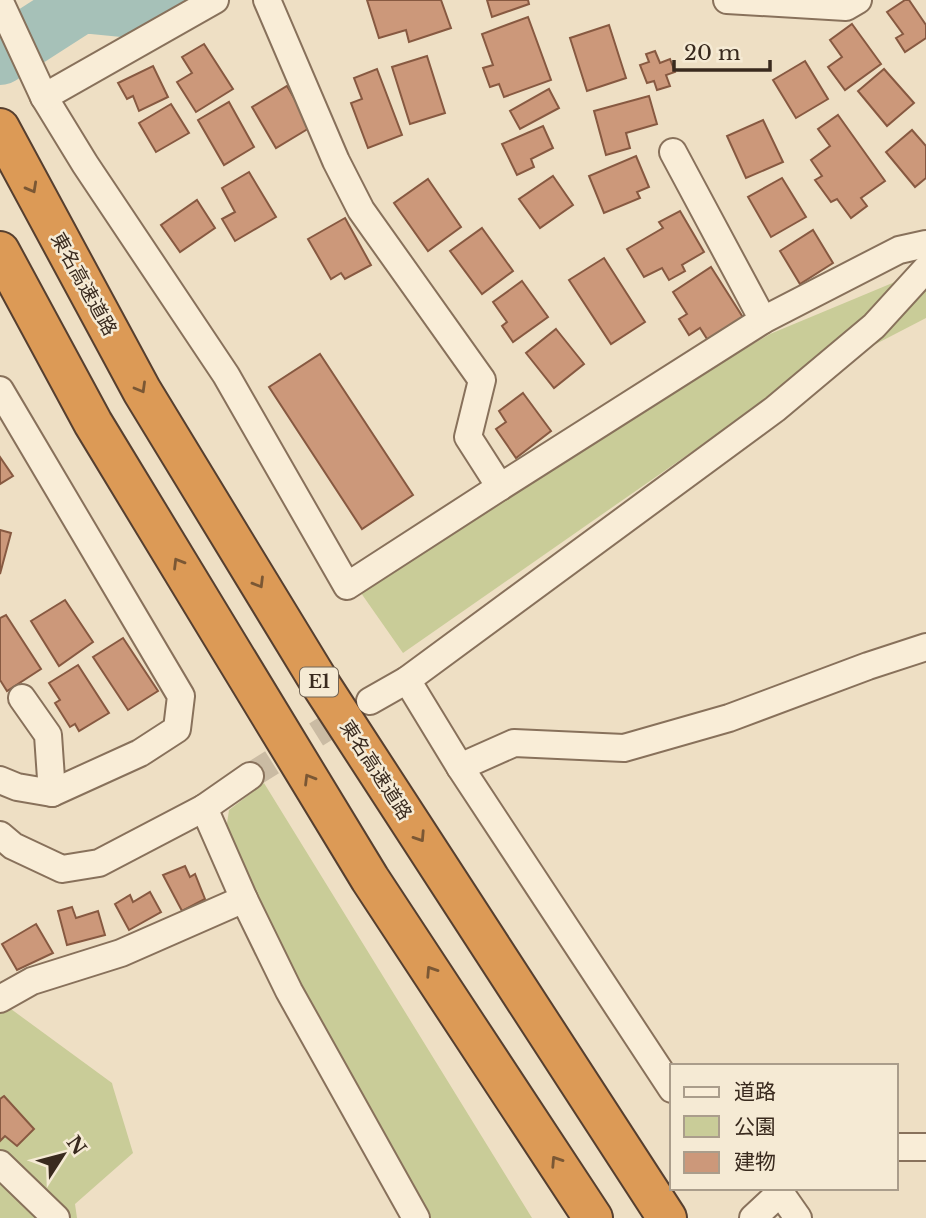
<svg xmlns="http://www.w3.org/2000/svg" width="926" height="1218" viewBox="0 0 926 1218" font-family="'Libre Baskerville','Noto Sans JP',serif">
<rect width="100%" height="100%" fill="#eedfc4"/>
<g fill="#c9cc98">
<polygon points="926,269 926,318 762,403 403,653 361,593 477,507 770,334"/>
<polygon points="264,783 532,1218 420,1218 378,1144 306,994 225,837 229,810"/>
<polygon points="0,1001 112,1083 113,1087 133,1153 75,1204 77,1218 0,1218"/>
</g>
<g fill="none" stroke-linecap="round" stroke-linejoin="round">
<polyline stroke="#a6c1b8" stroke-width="58" points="0,56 81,4 152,11 167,0"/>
</g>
<g fill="#cc987a" stroke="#875941" stroke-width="2">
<polygon points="367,0 441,0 451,28 409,42 406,30 379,38"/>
<polygon points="487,0 528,0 529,4 492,17"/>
<polygon points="905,0 909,0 926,25 926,38 905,52 896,38 903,34 887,12"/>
<polygon points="528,17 551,80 504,97 499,84 490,87 483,68 493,65 482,34"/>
<polygon points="852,24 881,64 845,90 828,67 842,57 830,40"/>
<polygon points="609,25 626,78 587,91 570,38"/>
<polygon points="204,44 233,89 196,112 177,82 192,73 182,57"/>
<polygon points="655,51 660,63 670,59 675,72 666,75 670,86 657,90 654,81 647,83 640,65 649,62 646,54"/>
<polygon points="427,56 445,113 410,124 392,67"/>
<polygon points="805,61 828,99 796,118 773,80"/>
<polygon points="153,66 168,97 139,111 133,96 127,99 118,83"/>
<polygon points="377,69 402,135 368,148 351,103 362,99 354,78"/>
<polygon points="884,69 914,103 887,126 858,91"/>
<polygon points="287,86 311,127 276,148 252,107"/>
<polygon points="549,89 559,108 520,129 510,111"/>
<polygon points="649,96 657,124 626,133 630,148 606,155 594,111"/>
<polygon points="229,102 254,147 224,165 198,120"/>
<polygon points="171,104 189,133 156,152 139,123"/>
<polygon points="838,115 885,181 861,198 867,206 851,218 837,199 831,202 815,180 822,176 811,160 830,146 818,129"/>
<polygon points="763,120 783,162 746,178 727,136"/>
<polygon points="543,126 553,148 531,159 534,167 517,175 502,144"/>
<polygon points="912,130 926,146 926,178 915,187 886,152"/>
<polygon points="636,156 649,187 637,192 640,198 604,213 589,176"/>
<polygon points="249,172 276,217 235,241 222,219 235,212 222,188"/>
<polygon points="553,176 573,205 540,228 519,199"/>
<polygon points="782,178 806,217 771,237 748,197"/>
<polygon points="428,179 461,227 428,251 394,203"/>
<polygon points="197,200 215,228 180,252 161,225"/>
<polygon points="680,211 704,252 682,265 685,271 669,280 662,268 644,277 627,249 663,228 659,222"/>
<polygon points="345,218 371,265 345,279 341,273 331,279 308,239"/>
<polygon points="482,228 513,271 482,294 450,251"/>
<polygon points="813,230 833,263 800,284 780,251"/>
<polygon points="604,258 645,322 611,344 569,280"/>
<polygon points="711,267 744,319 709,342 700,328 689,335 679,319 687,314 673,292"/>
<polygon points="522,281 548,317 513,342 502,326 507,322 493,302"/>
<polygon points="556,329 584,364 554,388 526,353"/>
<polygon points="320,354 413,495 362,529 269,387"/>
<polygon points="523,393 551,431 516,458 496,429 506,422 499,411"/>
<polygon points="0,457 13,476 0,484"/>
<polygon points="0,530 11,533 0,574"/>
<polygon points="65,600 93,642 59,666 31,621"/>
<polygon points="6,615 41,669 7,691 0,680 0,618"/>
<polygon points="123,638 158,691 128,710 93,657"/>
<polygon points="78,665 109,713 79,731 75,724 70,727 55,703 60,700 49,683"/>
<polygon points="185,866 190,877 195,874 205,899 182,911 163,875"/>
<polygon points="150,892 161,912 129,930 115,904 130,895 133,902"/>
<polygon points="72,907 76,918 98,911 105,935 67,945 58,911"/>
<polygon points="36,924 53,953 17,970 2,944"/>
<polygon points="4,1096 34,1129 17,1146 5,1136 0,1141 0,1099"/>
</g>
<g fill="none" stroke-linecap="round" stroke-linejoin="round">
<polyline stroke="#cabba3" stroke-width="26" stroke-dasharray="26 13" stroke-linecap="butt" points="250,776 357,709"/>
<g stroke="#88715b" stroke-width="30">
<g id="street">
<polyline points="267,0 336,161 361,210 482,380 468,437 500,487 763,320 899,250 926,244"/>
<polyline points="727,0 846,7 858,0"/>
<polyline points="0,2 44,97 85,164 226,375 347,586 500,487"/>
<polyline points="44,97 215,0"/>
<polyline points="673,152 763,320"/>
<polyline points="0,390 181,696 177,729 140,753 52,793 17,787 0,780"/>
<polyline points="407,680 460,767 672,1089"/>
<polyline points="22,698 48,735 52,793"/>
<polyline points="370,701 407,680 775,409 874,326 926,269"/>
<polyline points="460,767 514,743 624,748 729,718 868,666 926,647"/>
<polyline points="204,808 244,899 289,991 416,1218"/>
<polyline points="0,835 13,846 62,869 99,863 204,808 250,776"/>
<polyline points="0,999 32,981 121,953 244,899"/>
<polyline points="896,1147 926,1147"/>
<polyline points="0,1164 56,1218"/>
<polyline points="777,1188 798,1218"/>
<polyline points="753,1218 781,1192"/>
</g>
</g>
<g stroke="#563f2f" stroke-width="42">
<g id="highway">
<polyline points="0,128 142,391 323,688 667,1218"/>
<polyline points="0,251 93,423 370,879 593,1218"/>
</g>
</g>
<use href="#street" stroke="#f9edd7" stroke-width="26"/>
<use href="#highway" stroke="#dc9a56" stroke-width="38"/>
</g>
<defs><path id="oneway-chevron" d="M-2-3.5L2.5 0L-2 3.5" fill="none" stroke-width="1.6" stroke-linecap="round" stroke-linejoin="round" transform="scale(1.75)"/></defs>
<g stroke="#7a5734">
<use href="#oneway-chevron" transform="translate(32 188) rotate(61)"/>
<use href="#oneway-chevron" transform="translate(141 388) rotate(60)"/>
<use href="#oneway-chevron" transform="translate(178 563) rotate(-121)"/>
<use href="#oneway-chevron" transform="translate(259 583) rotate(59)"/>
<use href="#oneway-chevron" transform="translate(309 779) rotate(-121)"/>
<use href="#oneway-chevron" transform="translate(420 837) rotate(57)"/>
<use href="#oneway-chevron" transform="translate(431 971) rotate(-123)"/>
<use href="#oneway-chevron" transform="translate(556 1161) rotate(-123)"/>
</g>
<g text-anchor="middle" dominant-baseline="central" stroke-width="5" stroke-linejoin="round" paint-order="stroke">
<rect fill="#f5ead4" stroke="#716455" stroke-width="2" x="300" y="667.5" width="38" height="29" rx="5"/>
<g font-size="18" font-weight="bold" fill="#392a1e">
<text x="319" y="682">E1</text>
</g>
<g font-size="19" fill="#392a1e" stroke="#f5ead4">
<text transform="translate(84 284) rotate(61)">東名高速道路</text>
<text transform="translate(376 770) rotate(57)">東名高速道路</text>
</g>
</g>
<rect x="670" y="1064" width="228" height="126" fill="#f5ead4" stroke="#aa9d8b" stroke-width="2"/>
<rect x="684" y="1087" width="35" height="10" fill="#f9edd7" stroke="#aa9d8b" stroke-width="2"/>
<text x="734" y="1099" font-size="21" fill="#392a1e">道路</text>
<rect x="684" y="1116" width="35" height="21" fill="#c9cc98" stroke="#aa9d8b" stroke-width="2"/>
<text x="734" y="1134" font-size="21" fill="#392a1e">公園</text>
<rect x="684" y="1152" width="35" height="21" fill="#cc987a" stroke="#aa9d8b" stroke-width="2"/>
<text x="734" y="1169" font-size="21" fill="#392a1e">建物</text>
<g transform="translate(63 1155) rotate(54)" stroke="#f5ead4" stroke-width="5" paint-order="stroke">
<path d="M0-5L12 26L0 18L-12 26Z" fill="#392a1e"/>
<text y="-10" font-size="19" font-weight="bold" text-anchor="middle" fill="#392a1e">N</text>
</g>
<path d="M674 60v10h96v-10" fill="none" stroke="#392a1e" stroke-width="3.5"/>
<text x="684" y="60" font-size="21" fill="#392a1e" stroke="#f5ead4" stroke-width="5" paint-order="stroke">20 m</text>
</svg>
